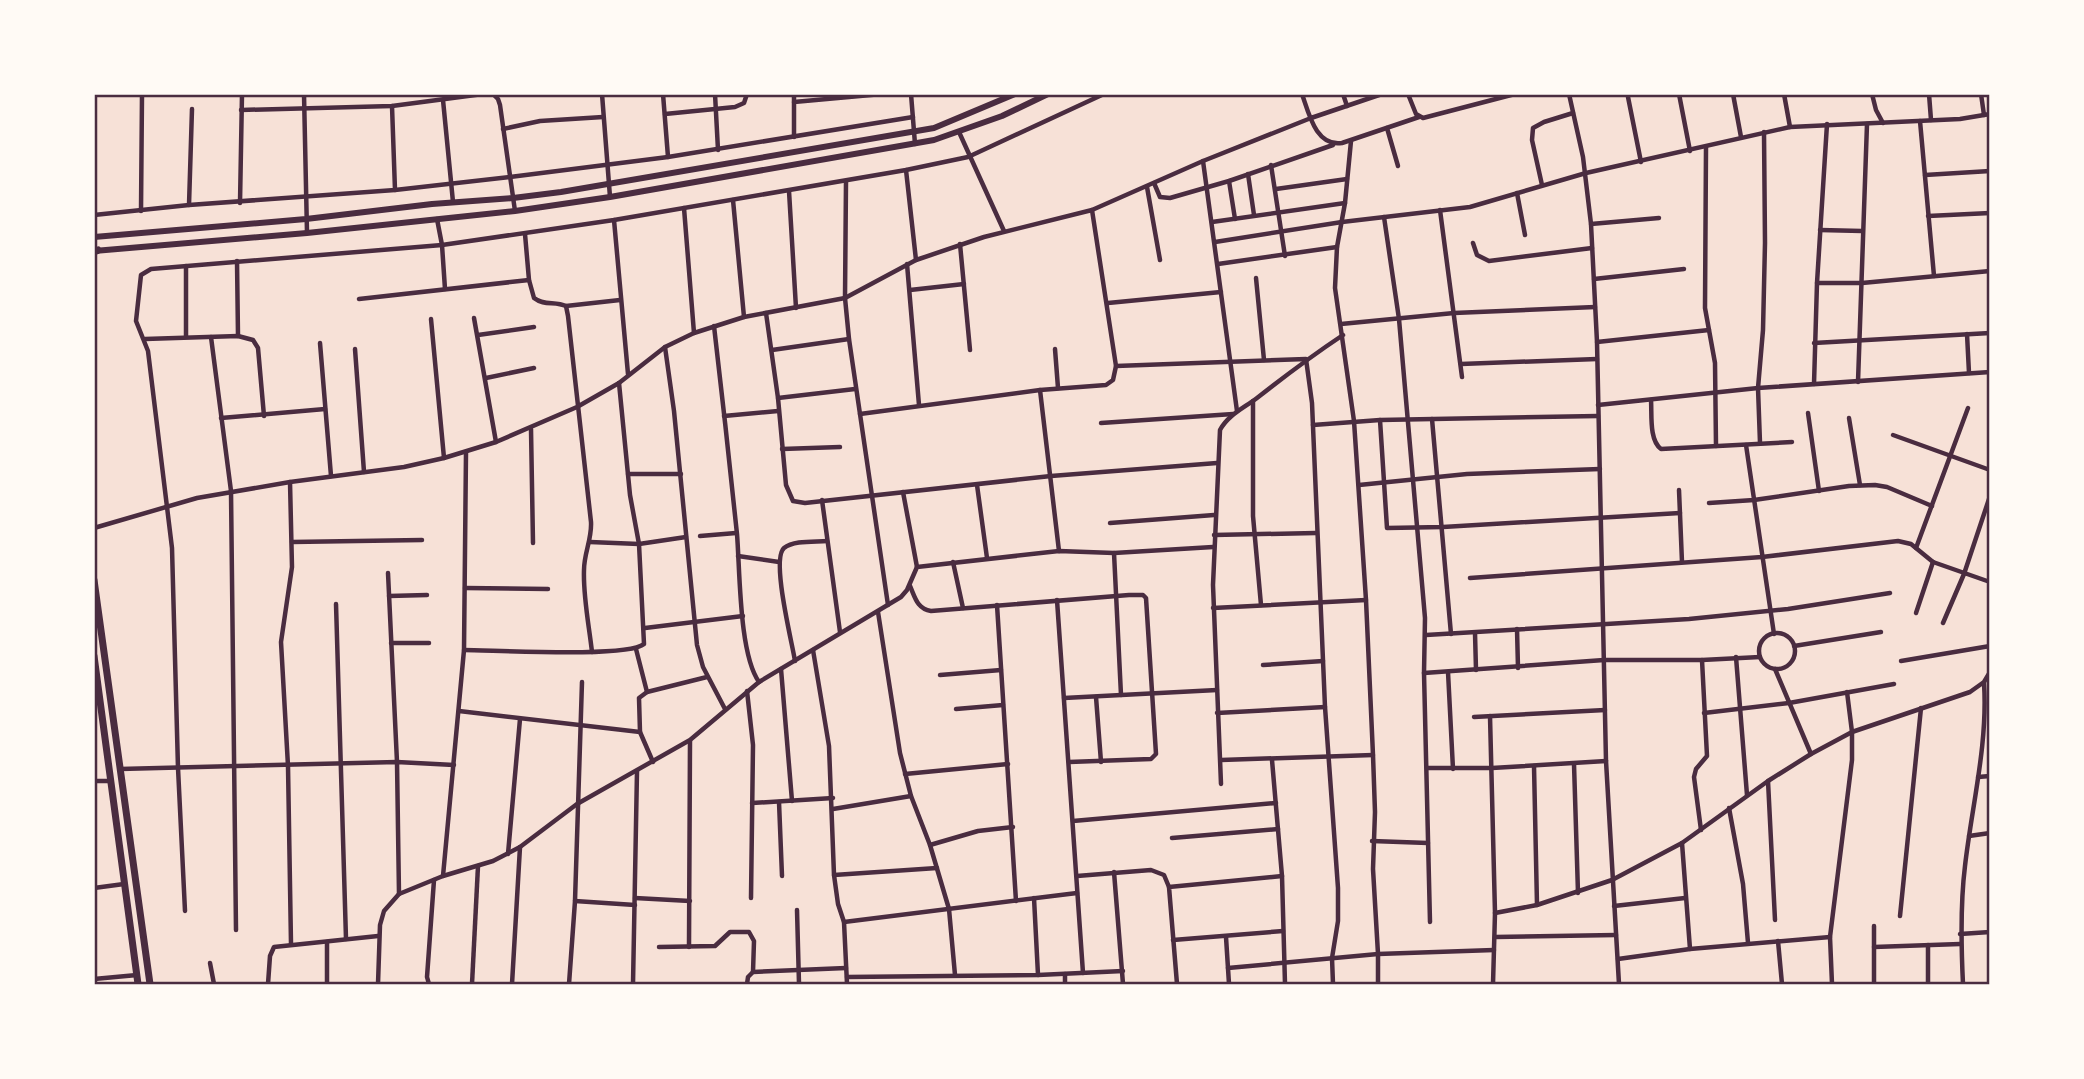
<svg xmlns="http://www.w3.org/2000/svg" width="2084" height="1079" viewBox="0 0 2084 1079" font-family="Overpass,sans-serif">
<rect width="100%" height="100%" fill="#f7e1d7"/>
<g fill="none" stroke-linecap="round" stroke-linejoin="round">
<g stroke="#4a2c40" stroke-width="4.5">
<polyline points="304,94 307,233"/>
<polyline points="493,94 498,99 500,105 515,211"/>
<polyline points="602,94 610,197"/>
<polyline points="663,94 668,157"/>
<polyline points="715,94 718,150"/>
<polyline points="794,94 794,137"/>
<polyline points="911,94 915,144"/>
<path d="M1302,94C1309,114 1316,147 1342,143L1419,117"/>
<polyline points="1343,94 1347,106"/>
<polyline points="1408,94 1416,114 1423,118 1515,94"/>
<polyline points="1569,94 1583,157 1591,224 1597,342 1606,761 1619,984"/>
<polyline points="1679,94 1690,151"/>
<polyline points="1733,94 1741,137"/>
<polyline points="1784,94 1790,127"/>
<polyline points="1872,94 1876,110 1883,123"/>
<polyline points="1929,94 1931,120"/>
<polyline points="1981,94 1984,115"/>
<polyline points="1628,97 1641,162"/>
<polyline points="443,100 453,202"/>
<polyline points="794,102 882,94"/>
<polyline points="392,106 395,190"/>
<polyline points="241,110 392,106 483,94"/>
<polyline points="665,114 735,107 744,103 747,94"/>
<polyline points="1920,121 1934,276"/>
<polyline points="1387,128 1398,166"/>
<polyline points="503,129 540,121 603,117"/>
<polyline points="959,132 1004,231"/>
<polyline points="1351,141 1345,203 1337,247 1335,288 1354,421 1366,600 1373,755 1375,812 1373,869 1378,954 1378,984"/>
<polyline points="1706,147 1705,308 1715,363 1716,446"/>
<polyline points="1203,161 1237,411"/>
<polyline points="1271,165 1285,256"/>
<polyline points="906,170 916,260"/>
<polyline points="1248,174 1254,215"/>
<polyline points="1925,175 1990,171"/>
<polyline points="846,181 845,298 849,339 888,605"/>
<polyline points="1229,181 1235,219"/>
<polyline points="1154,183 1160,197 1170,198 1229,181 1333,145"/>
<polyline points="1542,185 1532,140 1533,128 1544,122 1573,113"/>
<polyline points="1147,187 1160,260"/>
<polyline points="1276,189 1347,179"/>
<polyline points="789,191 796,308"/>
<polyline points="1517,193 1525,235"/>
<polyline points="733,200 744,317"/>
<polyline points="240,203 242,94"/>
<polyline points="189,205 192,109"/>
<polyline points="684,208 694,333"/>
<polyline points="1440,210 1462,377"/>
<polyline points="141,211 142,94"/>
<polyline points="94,215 189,205 395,190 510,177 668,157 913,117"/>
<polyline points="1928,216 1990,213"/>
<polyline points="1384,217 1399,319 1425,618 1424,673 1430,922"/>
<polyline points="437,219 442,245 445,289"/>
<polyline points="614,220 628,374"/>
<polyline points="1212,222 1345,203"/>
<polyline points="1591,224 1659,218"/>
<polyline points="1820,230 1862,231"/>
<path d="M525,234L529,280L534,298C544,306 555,301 566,306L568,316L591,522C592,539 584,553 584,570C583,597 589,625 592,652"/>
<polyline points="1215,242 1342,222 1470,207 1586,173 1790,127 1960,119 1990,114"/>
<polyline points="1473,243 1477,255 1489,261 1592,248"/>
<polyline points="960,244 970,350"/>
<polyline points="237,261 238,336"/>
<polyline points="907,264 919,405"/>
<polyline points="1218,264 1337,247"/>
<polyline points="1256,278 1264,360"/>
<polyline points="1594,279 1684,269"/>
<polyline points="1817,283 1862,283 1990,271"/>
<polyline points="910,290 964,284"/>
<polyline points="359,299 529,280"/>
<polyline points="1108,303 1221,292"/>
<polyline points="566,306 620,300"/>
<polyline points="766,313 778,398 786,485 793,501 805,503 1051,476 1217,463"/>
<polyline points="474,318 496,442"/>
<polyline points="431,319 444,458"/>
<polyline points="1341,324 1454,313 1595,307"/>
<path d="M714,326C722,395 730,465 737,534C740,571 739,654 759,682"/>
<polyline points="1967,334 1969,373"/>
<polyline points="478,335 534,327"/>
<polyline points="186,336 186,266"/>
<polyline points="211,337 231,491 236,930"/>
<polyline points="145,339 238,336 253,340 258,348 264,416"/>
<polyline points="1597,342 1709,330"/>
<polyline points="320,343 331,476"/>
<polyline points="1814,343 1990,333"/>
<polyline points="665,347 674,411 697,645 703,667 725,709"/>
<polyline points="355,349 364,472"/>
<polyline points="1055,349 1058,388"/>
<polyline points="772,350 849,339"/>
<polyline points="1461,364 1597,359"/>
<polyline points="1116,366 1306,359 1312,403 1325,707 1338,888 1338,921 1332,958 1333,984"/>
<polyline points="486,378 534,368"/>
<polyline points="1858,382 1867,124"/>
<polyline points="1814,384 1817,283 1827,124"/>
<polyline points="1040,390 1059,551"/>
<polyline points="778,398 855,389"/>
<path d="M1651,400C1652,415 1649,440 1661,449L1792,442"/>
<polyline points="1253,401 1253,516 1261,605"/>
<polyline points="1598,405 1758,388 1990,372"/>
<polyline points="1808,413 1819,491"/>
<polyline points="860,414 1040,390 1106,385 1113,380 1116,366 1092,210"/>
<polyline points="724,416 778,411"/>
<polyline points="221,418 325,409"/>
<polyline points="1849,418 1860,485"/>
<polyline points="1432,419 1451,634"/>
<polyline points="1380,420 1387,528 1443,527 1680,513"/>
<polyline points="1101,423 1233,414"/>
<polyline points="1313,425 1380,420 1598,416"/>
<polyline points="531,429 533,543"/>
<polyline points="1893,435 1990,470"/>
<polyline points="1760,443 1758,388 1763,330 1765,243 1764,132"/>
<polyline points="1746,445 1774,634"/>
<polyline points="782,449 840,447"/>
<polyline points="628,474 681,474"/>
<polyline points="290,482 292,567 281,642 288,766 291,944"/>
<polyline points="977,485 987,558"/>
<polyline points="1359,485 1467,474 1600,469"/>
<polyline points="1679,490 1682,562"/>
<polyline points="903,492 917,567"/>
<polyline points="822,500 840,632"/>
<polyline points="1709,503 1754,500 1849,486 1875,485 1887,487 1932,506"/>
<polyline points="1110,523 1214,515"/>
<polyline points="94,528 197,498 290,482 404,467 444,458 496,442 577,407 619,383 665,347 694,333 744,317 845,298 916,260 984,237 1092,210 1203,161 1311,118 1382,94"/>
<polyline points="1214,535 1316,533"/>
<polyline points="700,536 736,533"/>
<polyline points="292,542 422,540"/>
<polyline points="590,542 639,544 686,537"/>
<polyline points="1916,548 1968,408"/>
<polyline points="1114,553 1121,695"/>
<polyline points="738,556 779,562"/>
<polyline points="953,562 963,608"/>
<polyline points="388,573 397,762 399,894"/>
<polyline points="1470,578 1762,557 1898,541 1911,544 1933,562 1990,582"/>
<path d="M910,586C915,597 917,609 931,611L1129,595H1143L1146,598L1156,754L1151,759L1069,762"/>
<polyline points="465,588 548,589"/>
<polyline points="389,596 427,595"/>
<polyline points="1057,600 1083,973"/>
<polyline points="336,604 346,939"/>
<polyline points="997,605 1016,901"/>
<polyline points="1213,608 1366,600"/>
<polyline points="878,612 900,753 911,796 930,845 949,909 955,975"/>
<polyline points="1916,613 1933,562"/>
<polyline points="1943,623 1964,574 1990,496"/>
<polyline points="645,628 743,616"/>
<polyline points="1517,629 1518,668"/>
<polyline points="1475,633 1476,670"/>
<circle cx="1777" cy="651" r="18"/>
<polyline points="1426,635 1689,619 1788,609 1890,593"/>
<polyline points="391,643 429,643"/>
<polyline points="1794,646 1881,632"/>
<polyline points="636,649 647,692"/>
<path d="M464,650C493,650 628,658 644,644L639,544L630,495L619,383"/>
<polyline points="813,650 829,746 834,875 838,904 844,922 847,984"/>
<polyline points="1736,657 1747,795"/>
<path d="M795,661C792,642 771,559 784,548C794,540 814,542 827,541"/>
<polyline points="1901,661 1990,646"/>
<polyline points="1263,665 1323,661"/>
<polyline points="781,669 792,801"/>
<polyline points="1775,669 1811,754"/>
<polyline points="1448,672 1453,769"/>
<polyline points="1424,673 1604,660 1702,660 1760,657"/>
<polyline points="940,675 1001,670"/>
<polyline points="747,691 753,745 751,898"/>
<polyline points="1096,697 1101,762"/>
<polyline points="1064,698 1217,690"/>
<polyline points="956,709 1003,705"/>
<polyline points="459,711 640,732"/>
<polyline points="1217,713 1325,707"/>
<polyline points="1704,713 1789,703 1894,684"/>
<polyline points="1490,716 1495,913 1493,984"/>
<polyline points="1474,717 1605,710"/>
<polyline points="1221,760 1373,755"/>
<polyline points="1272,760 1282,876 1285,984"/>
<polyline points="653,762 640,732 639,698 647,692 707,677"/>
<polyline points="1574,764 1578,893"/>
<polyline points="1534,766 1537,905"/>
<polyline points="1427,768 1492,768 1606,761"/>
<polyline points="120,769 397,762 454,765"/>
<polyline points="905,774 1008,764"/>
<polyline points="1978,777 1990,776"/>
<polyline points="94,781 111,781"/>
<polyline points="1768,781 1775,920"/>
<path d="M1221,784L1213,585L1220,430C1228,415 1244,408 1257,398C1285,376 1313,355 1343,335"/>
<polyline points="779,802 782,876"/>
<polyline points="752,803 833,798"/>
<polyline points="1729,808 1743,884 1748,943"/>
<polyline points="833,809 911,796"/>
<polyline points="1073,821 1276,803"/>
<polyline points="1701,830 1694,777 1696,769 1707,756 1702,660"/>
<polyline points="1969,836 1990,833"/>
<polyline points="1172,838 1278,829"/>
<polyline points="1372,841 1428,843"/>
<polyline points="1682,843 1690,949"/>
<polyline points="930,845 978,831 1013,827"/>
<polyline points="508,854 520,719"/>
<polyline points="1114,872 1123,984"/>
<polyline points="834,875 937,868"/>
<polyline points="443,876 464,650 466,452"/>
<polyline points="1077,876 1151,870 1164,875 1169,887"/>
<polyline points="94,888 124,884"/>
<polyline points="635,898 690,901"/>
<polyline points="1034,898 1038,975"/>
<polyline points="575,901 635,905"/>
<polyline points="1614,906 1685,898"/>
<polyline points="797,910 799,984"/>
<polyline points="185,911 178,768 172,548 148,351 136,321 141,275 151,269 442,245 614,220 906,170 968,157 1104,94"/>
<polyline points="1495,913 1537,905 1612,880 1682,843 1768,781 1811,754 1852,732 1970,692 1984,682 1990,672"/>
<polyline points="1900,916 1921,708"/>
<polyline points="844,922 1077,893"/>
<polyline points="1874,926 1874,984"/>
<polyline points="1960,934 1990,932"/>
<polyline points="1226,937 1229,984"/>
<polyline points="1495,937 1616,935"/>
<polyline points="1173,940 1283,931"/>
<polyline points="1778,941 1782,984"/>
<polyline points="1928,945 1928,984"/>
<polyline points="659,947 715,946 730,932 749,932 754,941 753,972"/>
<polyline points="689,947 690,741"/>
<polyline points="1874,947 1960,944"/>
<polyline points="1618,959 1690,949 1830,937"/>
<polyline points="210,963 214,984"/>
<polyline points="1228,968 1378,954 1494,950"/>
<polyline points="1065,974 1065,984"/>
<polyline points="847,977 1038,975 1123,971"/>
<polyline points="94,979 137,975"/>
<polyline points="268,984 270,956 274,947 378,936"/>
<polyline points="327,984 327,942"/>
<polyline points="378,984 380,925 384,911 399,894 443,876 493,861 520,847 577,804 690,740 759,682 901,597 907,590 917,567 1059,551 1114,553 1213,547"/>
<polyline points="429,984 427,977 434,880"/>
<polyline points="472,984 478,866"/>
<polyline points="512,984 520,847"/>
<polyline points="569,984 575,901 582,682"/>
<polyline points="633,984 637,771"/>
<polyline points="747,984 748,977 753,972 846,968"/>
<polyline points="1177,984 1169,887 1282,876"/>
<polyline points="1832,984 1830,937 1852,760 1852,732 1847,692"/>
<path d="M1963,984C1961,944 1960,906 1965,866C1972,805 1988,744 1984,683"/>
</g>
<g stroke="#4a2c40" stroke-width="6">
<polyline points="94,237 306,219 432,204 513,198 561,192 934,128 1015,94"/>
<polyline points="94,251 307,233 515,211 610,197 934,140 1002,116 1048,94"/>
</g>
<g stroke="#4a2c40" stroke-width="7">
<polyline points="94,252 98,250"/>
<polyline points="94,580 150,984"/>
<polyline points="94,656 138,984"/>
</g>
</g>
<rect width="2084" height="1079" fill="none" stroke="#fffaf5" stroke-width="192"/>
<rect x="96" y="96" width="1892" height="887" fill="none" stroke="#4a2c40" stroke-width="2.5"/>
</svg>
